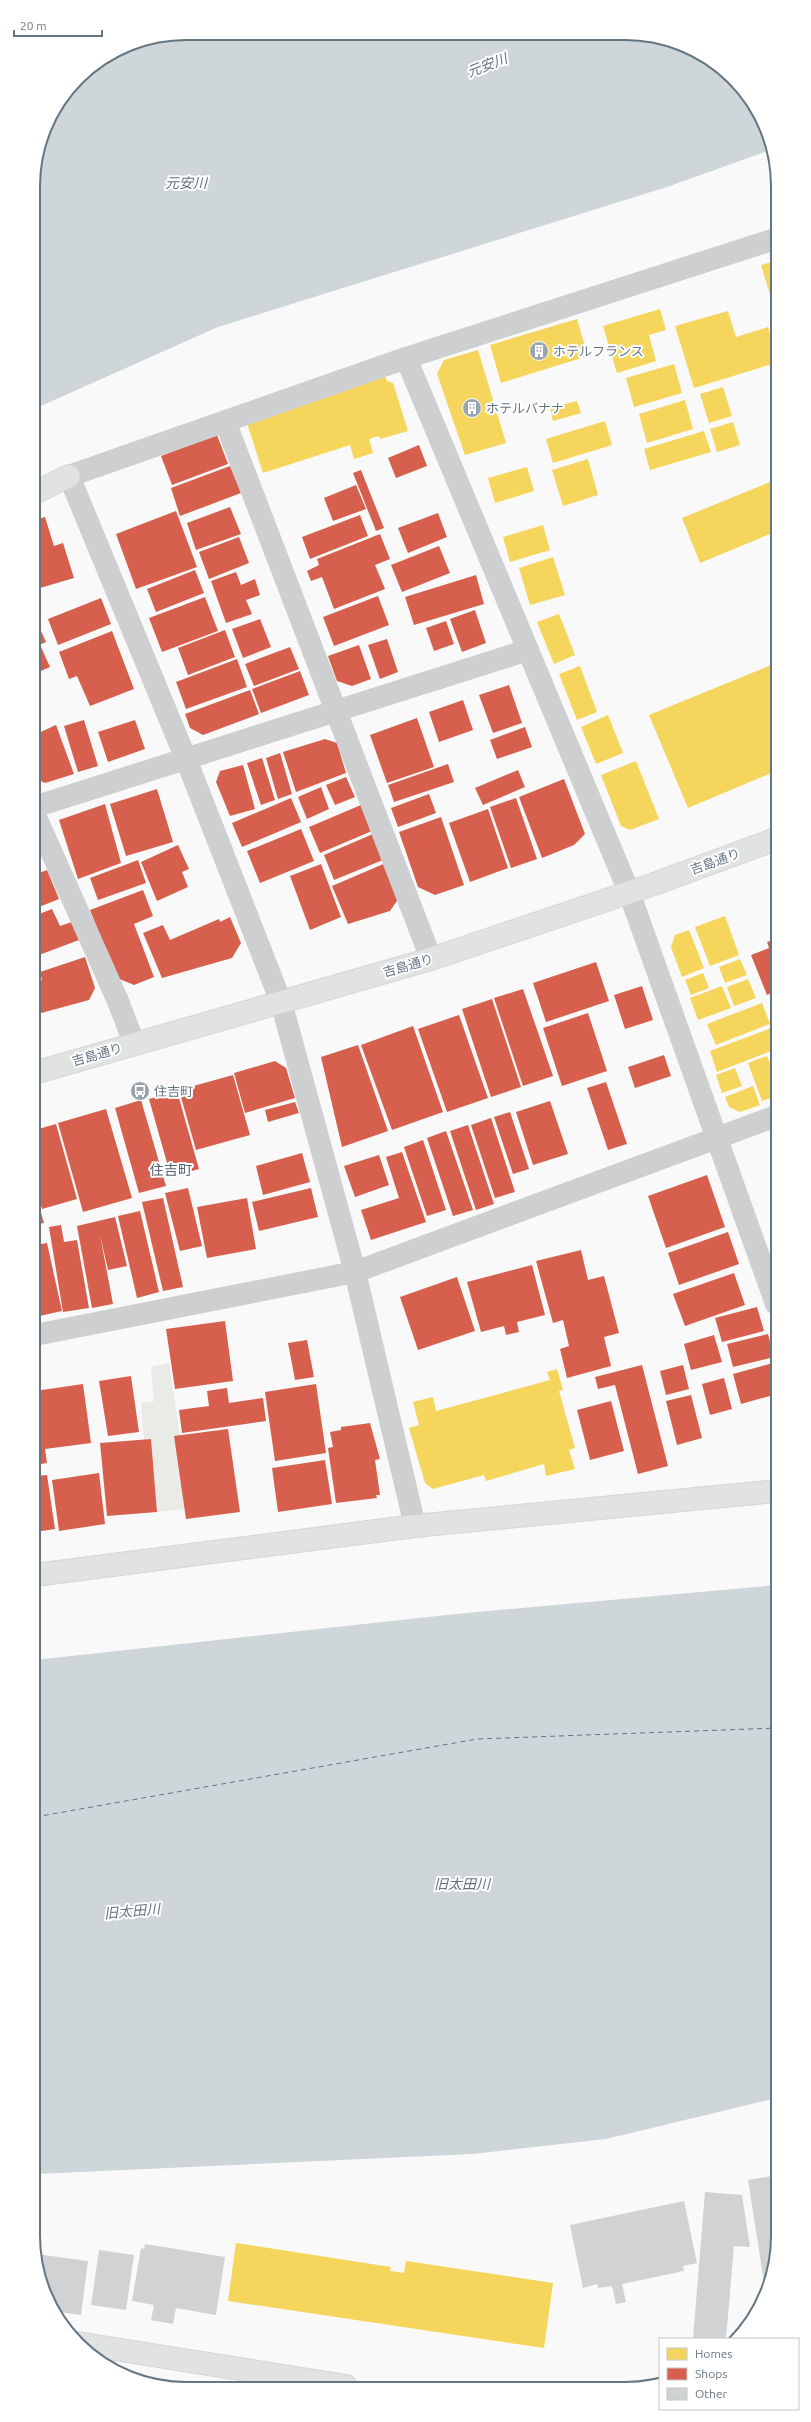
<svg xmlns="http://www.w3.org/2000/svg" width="811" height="2422" viewBox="0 0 811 2422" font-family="Ubuntu,'Noto Sans JP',sans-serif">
<rect width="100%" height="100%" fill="#f9f9f9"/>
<polygon fill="#e8ebe6" points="169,1363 180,1436 185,1509 157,1512 151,1439 144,1439 141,1403 154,1401 151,1367"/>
<g fill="#ced6d9">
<polygon points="186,33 655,36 701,53 733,78 762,118 773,149 667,187 218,327 34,409 33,176 49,118 85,71 128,45"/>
<polygon points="777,1585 777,2098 606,2139 473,2154 36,2174 35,1660 456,1614"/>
</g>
<g fill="#f6d55c">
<polygon points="775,261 775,311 761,265"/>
<polygon points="660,309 666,330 649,335 656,361 617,373 603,326"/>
<polygon points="728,311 736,337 768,327 775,350 775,363 694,388 675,326"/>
<polygon points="577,319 588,356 501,383 490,345"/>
<polygon points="478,350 506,443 465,455 437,374 444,360"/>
<polygon points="674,364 682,393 634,407 626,378"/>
<polygon points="385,376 387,381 393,383 408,431 380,439 379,436 369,439 373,453 354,459 350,445 263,473 246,420"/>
<polygon points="723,387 732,416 709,423 700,394"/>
<polygon points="685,400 693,429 647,443 639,414"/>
<polygon points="577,401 581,413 553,421 550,408"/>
<polygon points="605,421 612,445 553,463 546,439"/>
<polygon points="733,422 740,445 717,452 710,429"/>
<polygon points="704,431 711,452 650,470 644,449"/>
<polygon points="588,459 598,495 563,506 552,470"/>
<polygon points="527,467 534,491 495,503 488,478"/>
<polygon points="775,480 775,532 700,563 682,518"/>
<polygon points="543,525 550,550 510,562 503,537"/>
<polygon points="553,557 565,595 530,605 519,568"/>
<polygon points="559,614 575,655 554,664 537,622"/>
<polygon points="776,663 776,771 688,808 649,715"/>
<polygon points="580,666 597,712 577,720 559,674"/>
<polygon points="608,715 623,753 596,764 581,727"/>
<polygon points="636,761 659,819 630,830 621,826 601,775"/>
<polygon points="725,916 739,955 710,966 695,927"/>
<polygon points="689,930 704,968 682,977 671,947 675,935"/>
<polygon points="740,959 747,975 725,983 719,967"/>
<polygon points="703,973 709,988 691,995 685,980"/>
<polygon points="748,979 756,998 734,1006 727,987"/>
<polygon points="722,986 731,1008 698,1020 690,998"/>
<polygon points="776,997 776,1015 770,999"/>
<polygon points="762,1003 770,1024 716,1045 707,1024"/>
<polygon points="771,1028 776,1049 717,1072 710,1051"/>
<polygon points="767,1056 776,1079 776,1096 762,1101 748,1063"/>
<polygon points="735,1068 742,1086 722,1093 716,1075"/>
<polygon points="753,1086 760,1105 740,1112 729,1107 725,1097"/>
<polygon points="557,1369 563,1390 559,1391 575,1448 569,1450 575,1469 546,1476 544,1464 486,1481 484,1475 433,1489 425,1483 409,1428 419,1425 413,1402 433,1397 436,1411 550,1380 547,1372"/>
<polygon points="236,2243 391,2267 390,2271 404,2273 406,2261 553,2283 544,2348 228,2301"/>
</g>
<g fill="#d6604d">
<polygon points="217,435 228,464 172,485 161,456"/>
<polygon points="419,445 427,466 396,478 388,458"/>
<polygon points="230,466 241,493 180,516 171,488"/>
<polygon points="361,470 384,528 376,531 353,473"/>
<polygon points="356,485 366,509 333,521 324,498"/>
<polygon points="230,507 241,534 196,550 187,523"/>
<polygon points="176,511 197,567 136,589 116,534"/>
<polygon points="438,513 447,537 408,553 398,528"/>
<polygon points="360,515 368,536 310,559 302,537"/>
<polygon points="45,517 54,546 63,543 74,578 40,588 34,568 34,520"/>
<polygon points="380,534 390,559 375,565 385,589 334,609 322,577 311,581 307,571 319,565 317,559"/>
<polygon points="239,537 249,563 209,579 199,552"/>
<polygon points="439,546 450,573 402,592 391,565"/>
<polygon points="195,570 204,593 156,612 147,589"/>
<polygon points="236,572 241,585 255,579 260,595 246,600 252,614 226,623 211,581"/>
<polygon points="476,575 484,604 414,625 405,597"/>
<polygon points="378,596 389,625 334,646 323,617"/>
<polygon points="205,597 218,631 162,652 149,618"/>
<polygon points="101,598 111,624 58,645 48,619"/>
<polygon points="34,606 39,617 34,619"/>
<polygon points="475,610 486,643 462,652 450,619"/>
<polygon points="260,619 271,647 243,658 232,629"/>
<polygon points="446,621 454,644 434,651 426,628"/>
<polygon points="37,622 46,642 34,647 34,623"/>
<polygon points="225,630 235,657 188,675 178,648"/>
<polygon points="112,631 134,689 90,706 77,676 69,679 59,652"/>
<polygon points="387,639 398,672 380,679 368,645"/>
<polygon points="359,645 371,679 352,686 337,681 328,656"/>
<polygon points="41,647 50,667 34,674 34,650"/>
<polygon points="290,647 299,669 254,686 245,664"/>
<polygon points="237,659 247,687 186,709 176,682"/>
<polygon points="300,671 309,695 261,713 252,689"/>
<polygon points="509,685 522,723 493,733 479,695"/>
<polygon points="250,690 259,714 203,735 190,728 185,714"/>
<polygon points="463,700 473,730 439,742 429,712"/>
<polygon points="417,718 434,767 387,783 370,735"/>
<polygon points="84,720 98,766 78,772 64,726"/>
<polygon points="135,720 145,749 108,762 98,732"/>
<polygon points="56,725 74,774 45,783 34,778 34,735"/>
<polygon points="525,727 532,747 497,759 490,740"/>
<polygon points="325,739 337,743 346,773 296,792 283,752"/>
<polygon points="280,753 292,794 278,799 266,758"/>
<polygon points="262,758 275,800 261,805 247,763"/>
<polygon points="448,764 454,782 394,802 388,785"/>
<polygon points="243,765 255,809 230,816 216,782 220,771"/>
<polygon points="518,770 525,787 483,805 475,788"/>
<polygon points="346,777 355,797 335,805 326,785"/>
<polygon points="564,779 585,834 574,845 542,858 519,797"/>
<polygon points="321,787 329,809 307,819 298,797"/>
<polygon points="157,789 173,842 126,856 110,804"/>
<polygon points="429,794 436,813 398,827 391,808"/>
<polygon points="291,798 301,822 242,847 232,823"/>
<polygon points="516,798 537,859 511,868 490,807"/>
<polygon points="105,804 121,863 78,879 59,820"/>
<polygon points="361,805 372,831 320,853 309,827"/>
<polygon points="488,809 508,868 470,882 449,823"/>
<polygon points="441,817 464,885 435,895 418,887 399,832"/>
<polygon points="301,829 314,861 260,883 247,851"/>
<polygon points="373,834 383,860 334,880 324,855"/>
<polygon points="178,845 189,869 182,872 188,887 157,901 141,862"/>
<polygon points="34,857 39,871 34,872"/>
<polygon points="138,860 146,883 98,900 90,878"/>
<polygon points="388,862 401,895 390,911 348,924 332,886"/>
<polygon points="321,864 341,917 310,930 290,876"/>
<polygon points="47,870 59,899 34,909 34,875"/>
<polygon points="143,890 153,916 134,924 154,977 134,985 117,978 90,910"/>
<polygon points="52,909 60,926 72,922 79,940 39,955 34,945 34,916"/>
<polygon points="230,917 241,943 232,958 162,978 143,933 163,925 170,940 219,919 220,922"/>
<polygon points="776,939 776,991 767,995 751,955 769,948 767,942"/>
<polygon points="34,952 41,970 34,973"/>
<polygon points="85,957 95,988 89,1000 34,1015 34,982 42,980 40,972"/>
<polygon points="596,962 609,1001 546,1022 533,983"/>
<polygon points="642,986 653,1020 625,1029 614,995"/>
<polygon points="523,989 553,1076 523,1086 494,998"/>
<polygon points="492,999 521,1087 491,1097 462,1009"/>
<polygon points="588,1013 607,1071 562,1086 543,1028"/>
<polygon points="459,1015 488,1098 447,1112 418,1029"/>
<polygon points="413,1026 443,1112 392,1130 361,1045"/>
<polygon points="358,1045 388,1131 342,1147 321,1057"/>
<polygon points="664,1055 671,1076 635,1088 628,1067"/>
<polygon points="275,1061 286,1068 295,1098 245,1113 234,1073"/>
<polygon points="233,1075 250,1135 196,1150 179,1090"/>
<polygon points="606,1082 627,1144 608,1150 587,1088"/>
<polygon points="177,1091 199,1169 171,1177 149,1099"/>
<polygon points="141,1100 166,1186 139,1193 115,1108"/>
<polygon points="550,1101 568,1154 533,1165 516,1112"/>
<polygon points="295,1102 299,1113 268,1122 265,1110"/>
<polygon points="106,1109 132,1198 83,1212 58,1123"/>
<polygon points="510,1112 529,1169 513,1174 494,1117"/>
<polygon points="491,1118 515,1192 495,1198 471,1125"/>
<polygon points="56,1124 77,1199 42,1209 35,1184 35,1130"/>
<polygon points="468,1125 494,1204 476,1210 450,1131"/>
<polygon points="446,1131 473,1210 453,1216 427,1138"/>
<polygon points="423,1140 446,1210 427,1216 404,1147"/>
<polygon points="402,1152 426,1222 371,1240 361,1210 399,1198 386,1157"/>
<polygon points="302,1153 310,1182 263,1195 256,1166"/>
<polygon points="379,1155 389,1185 355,1197 344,1166"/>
<polygon points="707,1175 725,1227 666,1248 648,1196"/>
<polygon points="188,1188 202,1246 180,1251 165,1193"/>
<polygon points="311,1188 318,1217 259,1231 252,1202"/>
<polygon points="35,1192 44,1223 35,1225"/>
<polygon points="163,1198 183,1287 163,1291 142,1202"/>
<polygon points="247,1198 256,1249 207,1258 197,1207"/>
<polygon points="140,1211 159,1292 137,1298 118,1216"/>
<polygon points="115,1217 127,1266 108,1270 100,1235 113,1304 92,1308 77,1226"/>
<polygon points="61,1225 64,1242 77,1240 89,1308 63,1312 49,1227"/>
<polygon points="728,1232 739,1264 679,1285 668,1253"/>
<polygon points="47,1243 62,1311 35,1317 35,1245"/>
<polygon points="581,1250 588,1280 604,1276 619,1333 604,1337 611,1366 567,1378 560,1349 569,1346 563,1320 553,1323 536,1261"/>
<polygon points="532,1265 545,1315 517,1322 519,1332 506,1335 504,1326 481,1332 467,1282"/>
<polygon points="734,1273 745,1305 685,1326 673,1294"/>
<polygon points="457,1277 475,1331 418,1350 400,1297"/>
<polygon points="757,1307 764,1331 722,1342 715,1318"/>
<polygon points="225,1321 233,1381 175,1389 166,1329"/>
<polygon points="768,1334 774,1357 733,1367 727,1344"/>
<polygon points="714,1335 722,1362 691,1370 684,1344"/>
<polygon points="307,1340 314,1377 295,1380 288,1343"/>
<polygon points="777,1362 777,1394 741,1404 733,1374"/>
<polygon points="642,1365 668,1466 638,1474 615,1385 598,1389 595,1377"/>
<polygon points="683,1365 689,1389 666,1395 660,1371"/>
<polygon points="131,1376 139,1432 108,1436 99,1381"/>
<polygon points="724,1378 732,1409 710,1415 702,1384"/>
<polygon points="83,1384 91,1443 45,1449 47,1463 35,1465 35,1391"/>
<polygon points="316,1384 326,1453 275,1461 265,1392"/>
<polygon points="227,1388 229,1403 263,1398 266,1421 182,1433 179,1410 209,1406 207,1391"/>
<polygon points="691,1395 702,1438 677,1445 666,1401"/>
<polygon points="611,1401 624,1451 590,1460 577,1410"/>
<polygon points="370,1423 380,1459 375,1460 380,1495 376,1495 377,1498 336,1503 328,1448 333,1447 330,1432 341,1430 341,1427"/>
<polygon points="228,1429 240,1512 186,1519 174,1436"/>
<polygon points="151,1439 157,1512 107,1516 100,1443"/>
<polygon points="325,1460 332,1504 278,1512 272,1468"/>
<polygon points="99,1473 105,1524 59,1531 52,1480"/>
<polygon points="47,1475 55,1529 35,1532 35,1476"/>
</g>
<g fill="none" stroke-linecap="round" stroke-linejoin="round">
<polyline stroke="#60757c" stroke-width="1" stroke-dasharray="5 4" stroke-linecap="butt" points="35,1817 477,1739 777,1728"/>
</g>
<g fill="#d0d2d3">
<polygon points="778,2175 778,2246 766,2295 748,2180"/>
<polygon points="705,2192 742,2195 750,2247 734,2246 726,2339 693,2339"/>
<polygon points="684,2201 697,2263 683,2266 684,2271 622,2284 626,2302 616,2304 612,2286 598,2288 597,2284 583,2288 570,2225"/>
<polygon points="145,2244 225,2257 216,2315 176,2308 173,2324 151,2320 154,2305 132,2301 141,2248 144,2249"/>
<polygon points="99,2250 134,2255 126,2310 91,2305"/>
<polygon points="36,2254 88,2261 81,2315 53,2311 36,2266"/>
</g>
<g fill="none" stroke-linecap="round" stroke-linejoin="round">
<g stroke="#d5d6d7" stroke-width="24">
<g id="secondary">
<polyline points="34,493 69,476"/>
<polyline points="34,1073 431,959 654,884 776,839"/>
<polyline points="35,1575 415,1526 777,1491"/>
<polyline points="77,2343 346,2386"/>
</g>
</g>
<g stroke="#cecfd0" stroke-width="22">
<polyline points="406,358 629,892 776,1304"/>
<polyline points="225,421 431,959"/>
<polyline points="34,807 528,650"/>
<polyline points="34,813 118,1001 134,1043"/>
<polyline points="35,1335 355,1272 776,1116"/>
<polyline points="415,1526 355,1272 281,1002 186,759 69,476 406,358 775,239"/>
</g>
<use href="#secondary" stroke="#e1e2e2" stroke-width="22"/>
</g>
<defs>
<g id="building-disc" transform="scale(1)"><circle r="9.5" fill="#99a4ac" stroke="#fff"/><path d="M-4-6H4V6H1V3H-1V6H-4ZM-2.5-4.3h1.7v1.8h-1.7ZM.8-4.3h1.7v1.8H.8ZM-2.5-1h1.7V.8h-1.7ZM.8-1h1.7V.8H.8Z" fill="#fff"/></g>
<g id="bus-disc" transform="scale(1)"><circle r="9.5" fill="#99a4ac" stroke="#fff"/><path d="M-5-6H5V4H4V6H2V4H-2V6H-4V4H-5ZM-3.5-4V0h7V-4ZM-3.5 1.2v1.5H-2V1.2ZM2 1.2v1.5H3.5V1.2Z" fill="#fff"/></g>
</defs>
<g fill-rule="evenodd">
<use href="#building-disc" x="539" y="351"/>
<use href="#building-disc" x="472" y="408"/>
<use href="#bus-disc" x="140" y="1091"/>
</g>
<g text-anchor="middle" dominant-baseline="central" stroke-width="4" stroke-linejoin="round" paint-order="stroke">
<g font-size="13" fill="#657683" stroke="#fff" text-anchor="start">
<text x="553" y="351">ホテルフランス</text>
<text x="486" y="408">ホテルバナナ</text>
<text x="154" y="1091">住吉町</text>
</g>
<g font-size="13" fill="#657683" stroke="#fff">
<text transform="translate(715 861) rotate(-20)">吉島通り</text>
<text transform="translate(408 965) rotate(-16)">吉島通り</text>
<text transform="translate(97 1054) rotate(-16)">吉島通り</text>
</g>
<g font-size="14" font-style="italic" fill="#60757c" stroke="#fff">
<text transform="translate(487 65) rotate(-21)">元安川</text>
<text x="186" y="183">元安川</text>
<text x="462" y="1884">旧太田川</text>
<text transform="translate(132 1911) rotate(-5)">旧太田川</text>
</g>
<g font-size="14" fill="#57646e" stroke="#fff">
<text x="171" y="1170">住吉町</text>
</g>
</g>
<path d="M0 0H811V2422H0ZM186 40H625A146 146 0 0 1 771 186V2236A146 146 0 0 1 625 2382H186A146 146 0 0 1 40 2236V186A146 146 0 0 1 186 40Z" fill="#fff" fill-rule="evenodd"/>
<path fill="none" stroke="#657683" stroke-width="2" d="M186 40H625A146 146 0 0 1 771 186V2236A146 146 0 0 1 625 2382H186A146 146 0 0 1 40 2236V186A146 146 0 0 1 186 40Z"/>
<rect x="659" y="2338" width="140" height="72" fill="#ffffff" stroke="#c1c8cd"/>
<rect x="667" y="2348" width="20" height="12" fill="#f6d55c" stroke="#c1c8cd"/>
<text x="695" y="2358" font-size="12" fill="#657683">Homes</text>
<rect x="667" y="2368" width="20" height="12" fill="#d6604d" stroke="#c1c8cd"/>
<text x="695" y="2378" font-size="12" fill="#657683">Shops</text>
<rect x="667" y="2388" width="20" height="12" fill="#d0d2d3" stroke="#c1c8cd"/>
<text x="695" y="2398" font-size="12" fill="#657683">Other</text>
<path d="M14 30v6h88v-6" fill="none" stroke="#657683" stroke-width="2"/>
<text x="20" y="30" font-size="12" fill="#657683" stroke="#ffffff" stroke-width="3" paint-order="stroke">20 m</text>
</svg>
